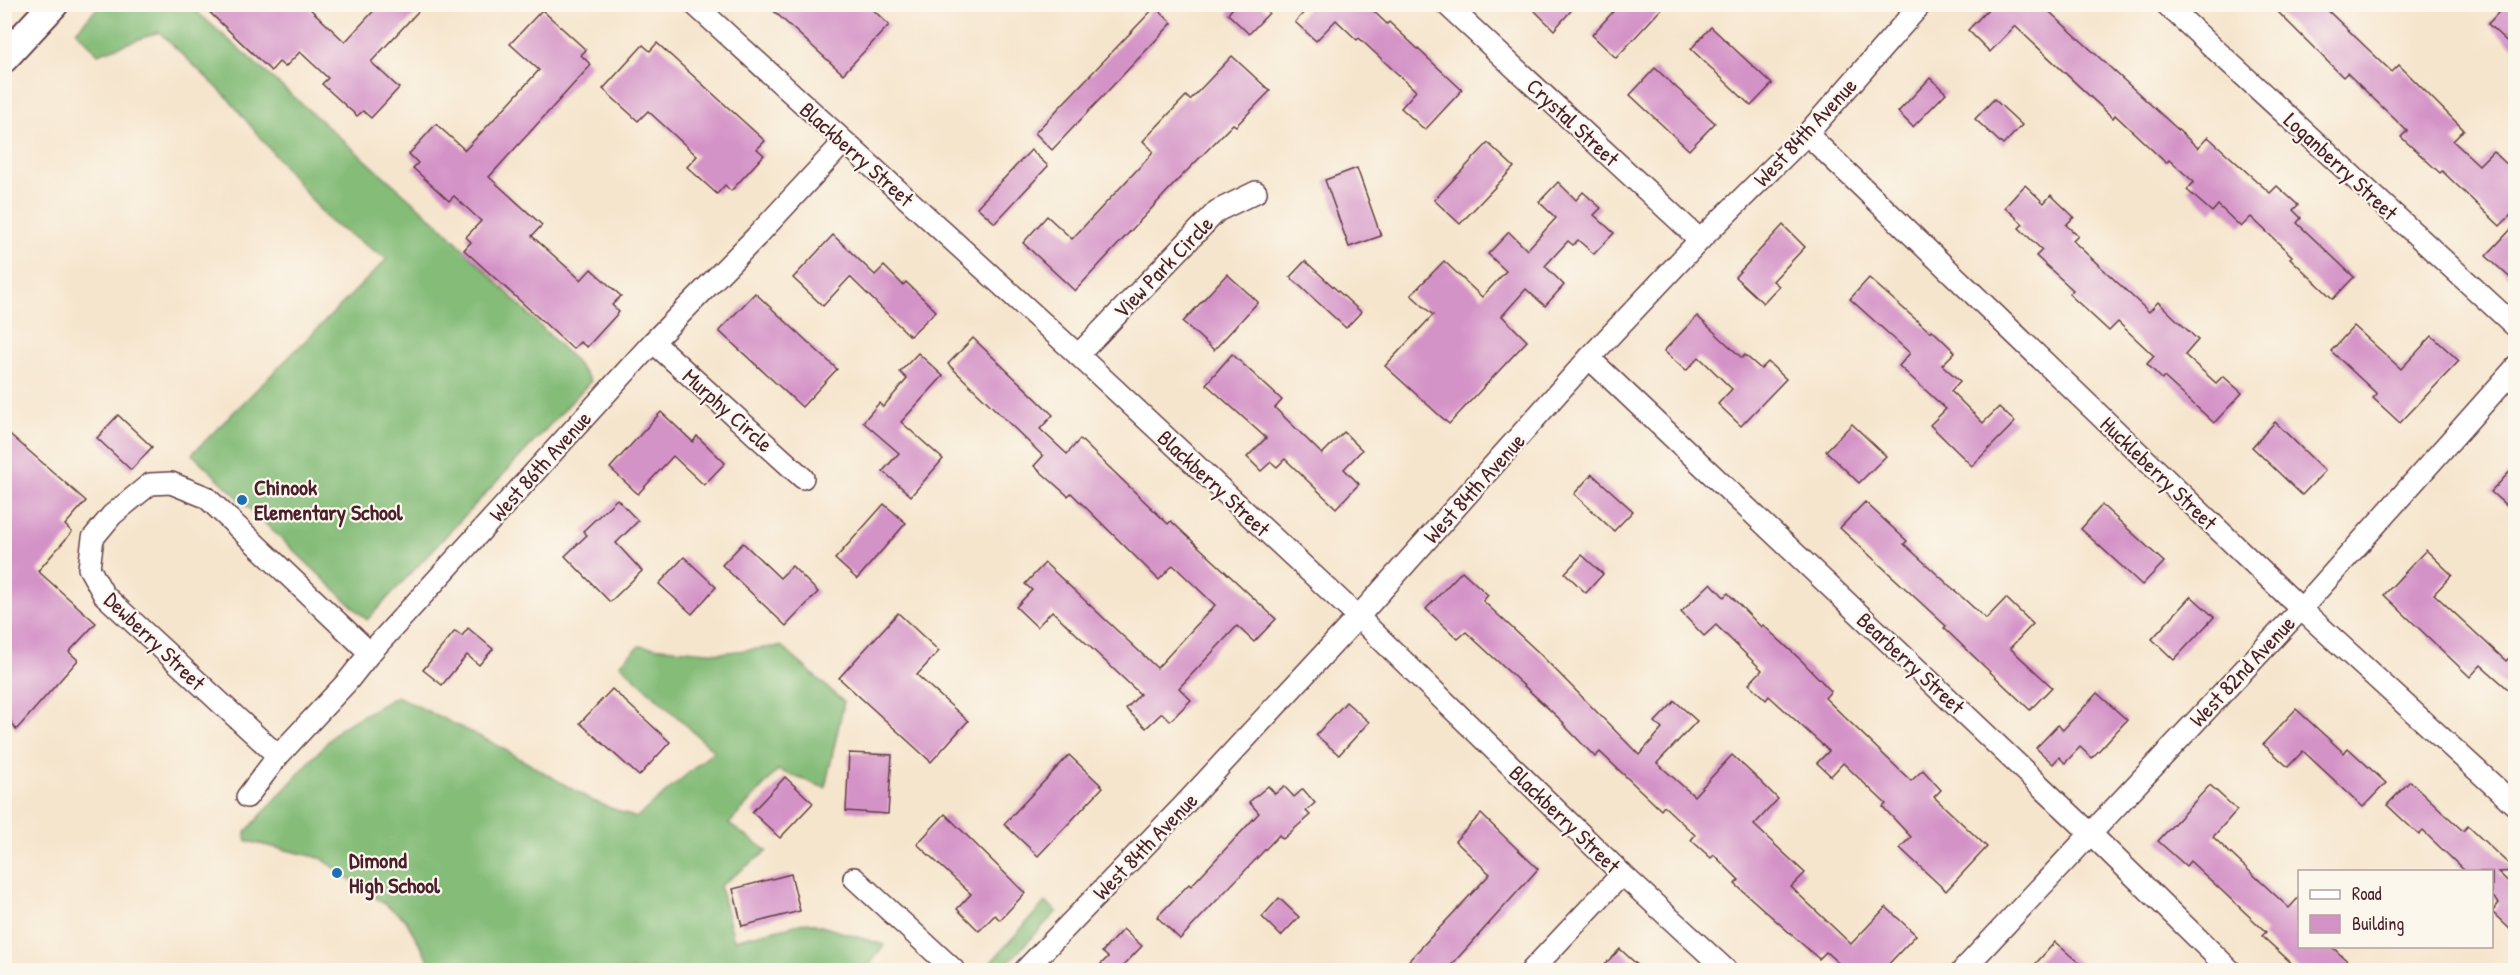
<svg xmlns="http://www.w3.org/2000/svg" width="2520" height="975" viewBox="0 0 2520 975" font-family="'Patrick Hand',sans-serif">
<rect width="100%" height="100%" fill="#fbf7ec"/>
<filter id="ink" filterUnits="userSpaceOnUse"><feTurbulence type="fractalNoise" baseFrequency=".0167" numOctaves="2"/><feDisplacementMap in="SourceGraphic" scale="12" xChannelSelector="R" yChannelSelector="G"/><feConvolveMatrix kernelMatrix="1 2 1 2 8 2 1 2 1" color-interpolation-filters="sRGB"/></filter>
<filter id="wash" filterUnits="userSpaceOnUse"><feTurbulence type="fractalNoise" baseFrequency=".008" numOctaves="4" result="noise"/><feDisplacementMap in="SourceGraphic" scale="24" xChannelSelector="R" yChannelSelector="G"/><feGaussianBlur stdDeviation="1.35" result="paint"/><feColorMatrix in="noise" values="0 0 0 0 0 0 0 0 0 0 0 0 0 0 0 0 0 1.4 0 .05"/><feComposite in="paint" operator="in"/></filter>
<g filter="url(#wash)">
<rect width="100%" height="100%" fill="#f6e5cd"/>
<g fill="#84bc78" stroke="#676e52" stroke-width="1.5">
<polygon points="100,5 189,5 443,228 573,359 591,381 367,620 192,454 387,259 330,222 226,96 159,32 98,54 76,31"/>
<polygon points="639,646 720,653 781,646 844,702 825,788 778,770 729,824 767,851 720,886 734,940 808,922 884,945 866,970 435,970 405,919 321,858 247,841 245,833 340,728 397,696 495,744 591,800 636,818 714,751 620,664"/>
<polygon points="1045,902 1057,911 1001,970 984,970"/>
</g>
<g id="blocks">
<g fill="#d493c7">
<polygon points="201,4 305,4 345,42 380,4 425,4 371,62 399,88 371,118 363,111 357,116 322,84 328,78 300,52 285,67 279,62 271,71"/>
<polygon points="766,4 867,4 889,25 843,74"/>
<polygon points="1236,4 1259,4 1269,13 1249,34 1228,14"/>
<polygon points="1312,4 1366,4 1387,24 1389,22 1462,90 1425,130 1401,108 1416,91 1359,38 1357,40 1336,20 1316,41 1295,22"/>
<polygon points="1528,4 1577,4 1554,30"/>
<polygon points="1620,4 1666,4 1616,58 1592,35"/>
<polygon points="1993,4 2041,4 2198,148 2208,137 2270,193 2277,186 2298,205 2293,210 2301,218 2297,223 2354,277 2333,299 2290,258 2292,256 2251,217 2241,227 2218,205 2212,212 2187,190 2194,182 2169,160 2166,163 2115,115 2113,118 2015,26 1990,52 1968,30"/>
<polygon points="2270,4 2321,4 2392,72 2399,65 2464,130 2453,141 2479,165 2493,151 2516,173 2516,210 2500,226 2442,171 2440,173 2401,137 2407,131 2347,73 2343,77"/>
<polygon points="2506,4 2516,4 2516,50 2488,24"/>
<polygon points="1155,7 1172,23 1052,150 1035,133"/>
<polygon points="542,10 586,50 581,55 591,65 489,177 542,225 532,236 581,280 591,269 621,296 612,305 619,312 587,347 580,342 573,349 464,250 471,242 466,237 481,221 454,196 449,201 413,168 418,163 409,154 436,124 465,150 510,102 539,70 510,44"/>
<polygon points="1711,27 1772,84 1751,106 1691,49"/>
<polygon points="657,43 765,141 757,149 764,155 731,191 725,185 717,194 687,167 697,156 648,111 638,121 603,89 643,45 650,51"/>
<polygon points="1232,56 1270,91 1236,126 1233,124 1176,182 1075,291 1023,243 1047,216 1072,239 1149,157 1153,151 1143,141 1186,96 1190,100"/>
<polygon points="1655,68 1715,123 1689,150 1630,95"/>
<polygon points="1930,78 1946,93 1913,127 1898,112"/>
<polygon points="1994,99 2022,125 2003,145 1975,119"/>
<polygon points="1488,143 1514,167 1460,224 1434,200"/>
<polygon points="1031,150 1048,166 995,223 977,207"/>
<polygon points="1357,168 1381,236 1349,247 1325,180"/>
<polygon points="1558,182 1576,200 1583,192 1601,208 1594,215 1614,233 1594,254 1578,240 1573,245 1568,241 1545,266 1564,285 1545,306 1526,289 1502,316 1527,341 1449,424 1385,366 1433,315 1411,295 1444,261 1482,297 1506,271 1488,254 1509,232 1527,250 1556,218 1539,202"/>
<polygon points="2025,185 2044,203 2051,195 2074,217 2066,225 2078,236 2073,241 2149,312 2158,302 2198,340 2185,355 2216,383 2223,376 2242,393 2214,423 2164,377 2162,379 2147,364 2154,356 2118,322 2109,331 2069,294 2073,290 2036,256 2042,250 2019,228 2023,224 2005,207"/>
<polygon points="2516,224 2516,283 2486,256"/>
<polygon points="1783,225 1805,247 1773,281 1779,286 1763,303 1735,277"/>
<polygon points="833,235 875,275 884,266 903,285 906,282 936,311 910,336 850,277 823,306 793,278"/>
<polygon points="1305,261 1361,312 1346,328 1290,277"/>
<polygon points="1227,274 1258,302 1214,350 1183,322"/>
<polygon points="1869,278 1930,332 1932,330 1955,352 1942,365 1960,381 1951,391 1983,423 1999,407 2015,422 1972,466 1930,425 1946,409 1899,366 1910,353 1850,299"/>
<polygon points="755,293 837,369 802,407 719,331"/>
<polygon points="1697,316 1742,358 1745,355 1761,369 1768,362 1786,379 1741,426 1718,404 1732,389 1699,357 1686,371 1664,351"/>
<polygon points="2354,326 2401,369 2432,336 2459,361 2400,423 2373,398 2377,394 2331,351"/>
<polygon points="973,338 1053,415 1040,429 1067,454 1080,439 1168,524 1171,521 1276,619 1254,642 1237,626 1179,688 1191,700 1170,721 1162,713 1146,728 1126,709 1140,694 1052,611 1037,627 1016,607 1032,590 1025,584 1045,563 1157,668 1215,605 1173,565 1159,580 1071,493 1068,496 1034,466 1043,456 948,364"/>
<polygon points="918,353 943,376 901,422 943,459 911,496 883,471 899,453 863,422 879,403 883,407 907,379 900,372"/>
<polygon points="1232,354 1282,400 1275,408 1322,454 1344,432 1362,450 1344,469 1359,484 1336,508 1285,459 1277,467 1271,462 1261,471 1247,457 1266,438 1206,384"/>
<polygon points="661,412 693,442 697,436 725,463 704,485 673,456 638,494 610,468"/>
<polygon points="118,415 152,447 131,470 97,438"/>
<polygon points="2275,422 2325,471 2302,495 2252,447"/>
<polygon points="1852,424 1886,456 1859,483 1826,451"/>
<polygon points="4,429 86,501 65,525 72,532 38,571 96,623 69,652 78,660 16,730 4,710"/>
<polygon points="2516,465 2516,514 2491,492"/>
<polygon points="1592,474 1633,511 1614,531 1574,494"/>
<polygon points="617,499 638,521 616,543 642,571 610,602 565,556 587,535 583,531"/>
<polygon points="1865,502 1907,541 1904,544 1986,619 2006,598 2033,624 2010,648 2052,687 2030,710 1944,628 1946,626 1840,528"/>
<polygon points="884,504 906,523 857,579 835,559"/>
<polygon points="2102,505 2164,562 2142,585 2081,529"/>
<polygon points="743,543 780,578 792,566 818,592 786,626 722,565"/>
<polygon points="2426,550 2452,575 2434,594 2506,661 2516,651 2516,696 2481,665 2470,677 2384,595"/>
<polygon points="1582,555 1603,574 1586,593 1565,573"/>
<polygon points="684,557 716,587 692,614 659,584"/>
<polygon points="1462,571 1488,595 1483,601 1537,651 1639,755 1662,729 1655,722 1675,701 1697,721 1657,763 1694,796 1732,755 1757,778 1778,799 1754,825 1805,873 1791,887 1851,944 1886,907 1916,935 1883,970 1846,970 1826,952 1819,959 1735,884 1739,880 1714,855 1711,858 1691,840 1695,835 1664,806 1661,810 1600,752 1595,757 1563,724 1564,723 1466,632 1458,639 1426,609"/>
<polygon points="1711,583 1724,597 1728,593 1761,627 1763,625 1802,661 1831,691 1825,698 1911,781 1923,770 1941,790 1934,797 1987,847 1946,891 1900,848 1911,837 1883,807 1886,804 1843,763 1831,776 1817,763 1829,751 1769,696 1766,700 1749,684 1762,670 1716,625 1704,636 1681,612"/>
<polygon points="2191,596 2214,617 2174,660 2152,639"/>
<polygon points="898,613 939,651 917,675 968,721 931,762 839,678"/>
<polygon points="468,628 493,649 479,665 467,655 442,685 423,670 455,631 462,636"/>
<polygon points="612,689 670,742 639,776 580,723"/>
<polygon points="2097,693 2127,720 2092,758 2080,747 2065,763 2059,757 2053,764 2036,748 2058,725 2063,730"/>
<polygon points="1346,702 1369,722 1339,755 1316,735"/>
<polygon points="2296,709 2344,753 2348,748 2386,783 2363,807 2303,751 2288,767 2263,744"/>
<polygon points="849,753 892,755 888,814 846,811"/>
<polygon points="1069,755 1103,787 1038,856 1004,824"/>
<polygon points="785,777 813,803 780,838 752,812"/>
<polygon points="2410,781 2463,831 2468,826 2516,871 2498,872 2514,887 2516,886 2516,935 2492,912 2499,903 2492,896 2492,872 2466,872 2423,831 2419,835 2387,805"/>
<polygon points="2210,785 2237,810 2213,837 2289,908 2300,896 2300,946 2331,946 2357,970 2299,970 2262,936 2266,932 2190,861 2186,866 2158,841"/>
<polygon points="1268,786 1275,794 1284,786 1294,797 1303,789 1315,803 1306,811 1310,815 1283,839 1279,835 1180,939 1157,917 1189,884 1191,886 1259,813 1249,802"/>
<polygon points="945,814 1025,893 1000,920 995,915 979,931 957,909 971,894 917,844"/>
<polygon points="1481,814 1538,869 1447,970 1400,970 1490,874 1455,841"/>
<polygon points="791,874 800,911 742,926 733,889"/>
<polygon points="1279,898 1299,917 1281,936 1262,917"/>
<polygon points="1123,929 1142,946 1119,970 1095,970 1108,957 1102,952"/>
<polygon points="2055,942 2087,970 2030,970"/>
<polygon points="1620,949 1643,970 1599,970"/>
</g>
</g>
</g>
<g filter="url(#ink)">
<use href="#blocks" fill-opacity="0" stroke="#643d43" stroke-width="1.5"/>
<g fill="none" stroke-linecap="round" stroke-linejoin="round">
<g stroke="#643d43" stroke-width="24">
<g id="street">
<polyline points="694,4 1078,355 1358,617 1622,874 1726,970"/>
<polyline points="1446,4 1700,240"/>
<polyline points="2166,4 2516,327"/>
<polyline points="1807,134 2301,609 2516,806"/>
<polyline points="653,342 803,478"/>
<polyline points="1078,355 1217,211 1256,192"/>
<polyline points="1589,358 2090,833 2230,970"/>
<polyline points="278,756 104,595 89,568 93,538 112,515 150,484 171,483 206,497 370,653"/>
<polyline points="247,797 278,756 347,682 370,653 653,342 756,237 843,143"/>
<polyline points="854,878 954,970"/>
<polyline points="1025,970 1183,806 1358,617 1589,358 1700,240 1807,134 1921,4"/>
<polyline points="1532,970 1622,874"/>
<polyline points="1963,970 2301,609 2516,367"/>
</g>
</g>
<g stroke="#643d43" stroke-width="32">
<polyline id="secondary" points="4,58 54,4"/>
</g>
<use href="#street" stroke="#fff" stroke-width="21"/>
<use href="#secondary" stroke="#fff" stroke-width="28"/>
</g>
</g>
<g fill="#1f6fb2" stroke="#fbf7ec" stroke-width="2">
<circle cx="242" cy="500" r="6"/>
<circle cx="337" cy="873" r="6"/>
</g>
<g text-anchor="middle" dominant-baseline="central" stroke-width="4.5" stroke-linejoin="round" paint-order="stroke">
<g font-size="22" fill="#4a1f2b" stroke="#fbf7ec">
<text transform="translate(1573 122) rotate(43)">Crystal Street</text>
<text transform="translate(1805 132) rotate(-47)">West 84th Avenue</text>
<text transform="translate(857 154) rotate(42)">Blackberry Street</text>
<text transform="translate(2341 166) rotate(43)">Loganberry Street</text>
<text transform="translate(1163 267) rotate(-46)">View Park Circle</text>
<text transform="translate(728 410) rotate(42)">Murphy Circle</text>
<text transform="translate(540 466) rotate(-48)">West 86th Avenue</text>
<text transform="translate(2159 473) rotate(44)">Huckleberry Street</text>
<text transform="translate(1214 483) rotate(43)">Blackberry Street</text>
<text transform="translate(1474 488) rotate(-48)">West 84th Avenue</text>
<text transform="translate(155 641) rotate(44)">Dewberry Street</text>
<text transform="translate(1911 663) rotate(43)">Bearberry Street</text>
<text transform="translate(2242 671) rotate(-47)">West 82nd Avenue</text>
<text transform="translate(1565 819) rotate(44)">Blackberry Street</text>
<text transform="translate(1145 846) rotate(-46)">West 84th Avenue</text>
</g>
<g font-size="22" font-weight="bold" fill="#4a1f2b" stroke="#fbf7ec" text-anchor="start">
<text x="254" y="487">Chinook<tspan x="254" dy="25">Elementary School</tspan></text>
<text x="349" y="860">Dimond<tspan x="349" dy="25">High School</tspan></text>
</g>
</g>
<rect width="2520" height="975" fill="none" stroke="#fbf7ec" stroke-width="24"/>
<rect x="2298" y="870" width="195" height="78" fill="#fbf7ec" stroke="#b4a19f" stroke-width="1.5"/>
<rect x="2310" y="890" width="30" height="9" fill="#ffffff" stroke="#b4a19f" stroke-width="1.5"/>
<text x="2352" y="900" font-size="18" fill="#4a1f2b">Road</text>
<rect x="2310" y="915" width="30" height="18" fill="#d493c7" stroke="#b4a19f" stroke-width="1.5"/>
<text x="2352" y="930" font-size="18" fill="#4a1f2b">Building</text>
</svg>
